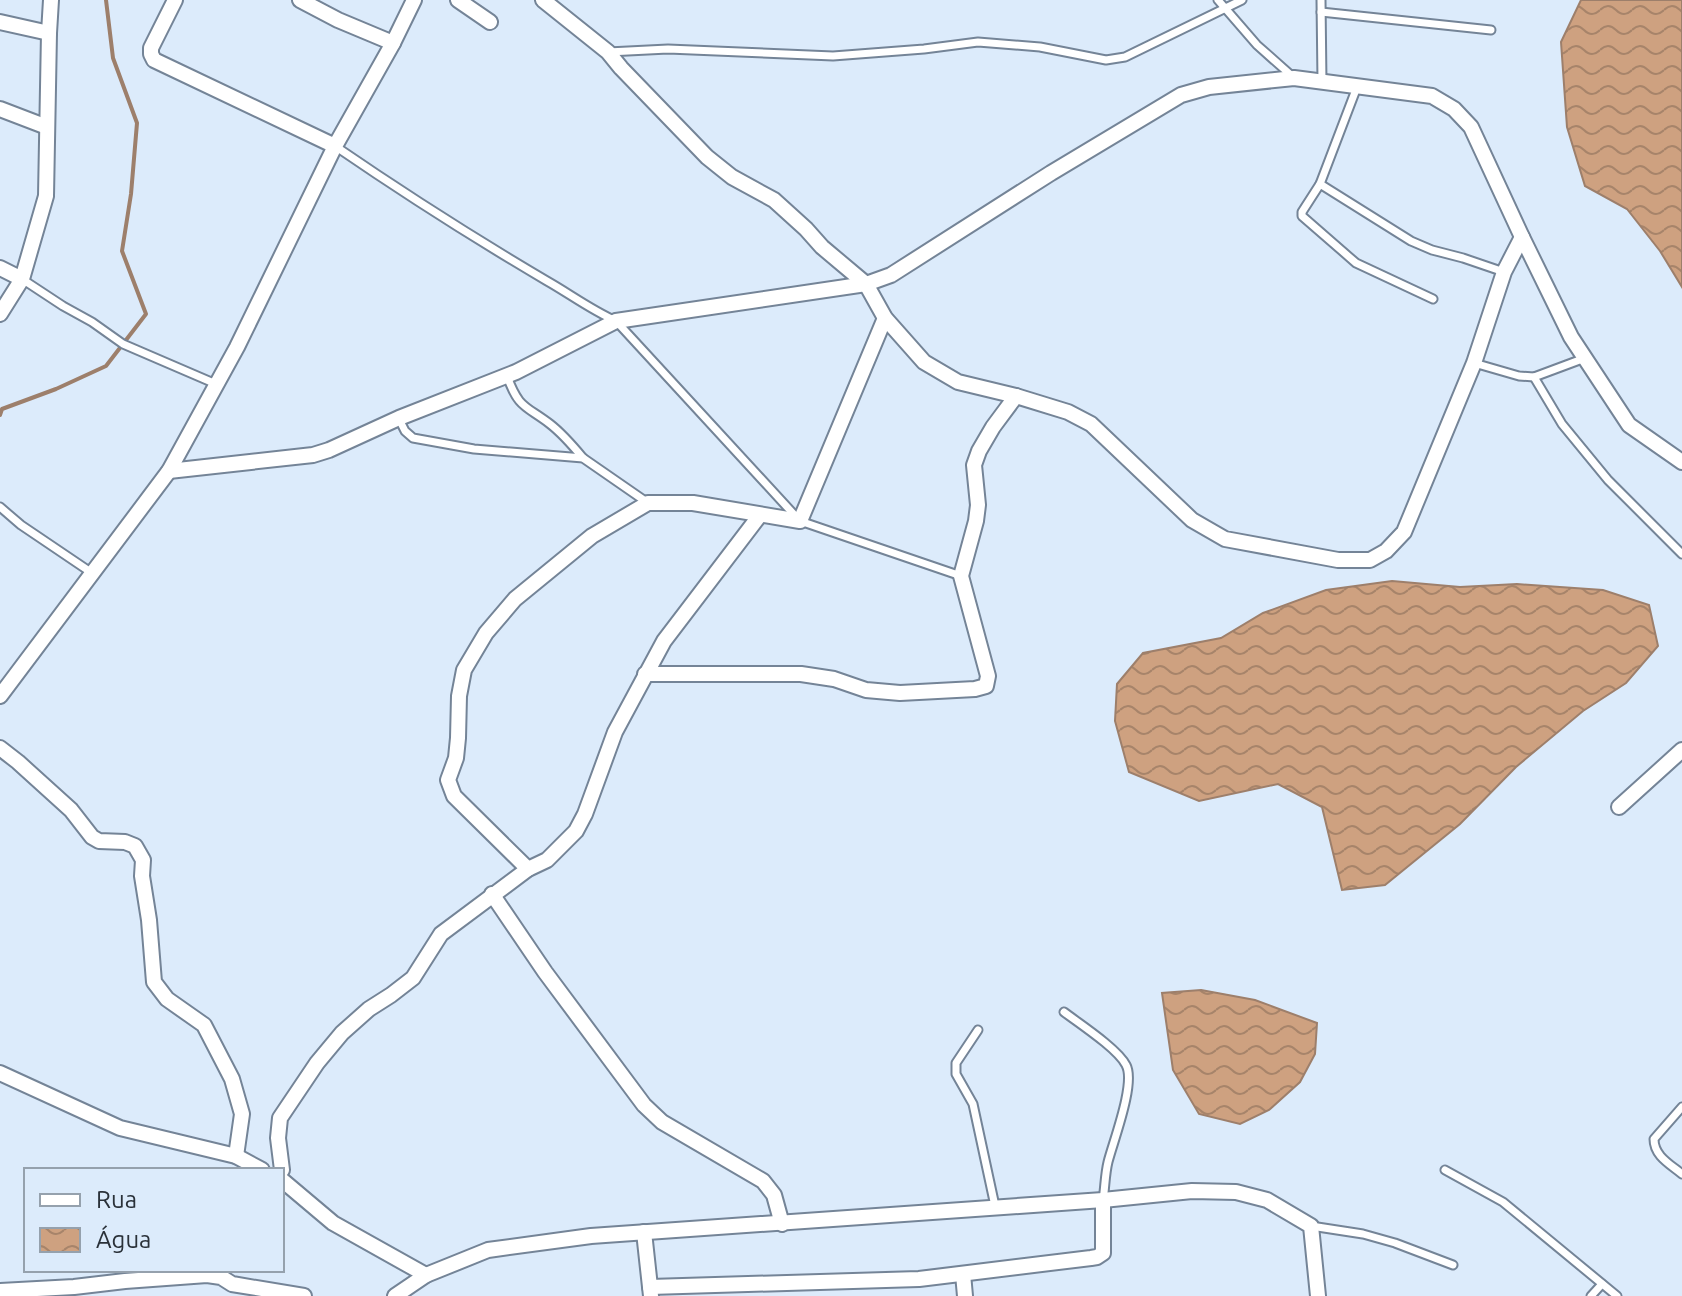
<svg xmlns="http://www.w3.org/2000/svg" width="1682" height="1296" viewBox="0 0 1682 1296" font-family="Ubuntu,sans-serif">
<defs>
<pattern id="water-waves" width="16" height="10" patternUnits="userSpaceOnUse" patternTransform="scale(2)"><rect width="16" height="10" fill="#cea180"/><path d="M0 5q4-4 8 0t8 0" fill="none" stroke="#a7846a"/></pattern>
</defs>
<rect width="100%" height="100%" fill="#dcebfb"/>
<g fill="url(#water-waves)" stroke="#9d7f6b" stroke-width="2">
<polygon points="1581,0 1682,0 1682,287 1660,251 1627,209 1585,186 1567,127 1561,42"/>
<polygon points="1392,581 1460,587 1517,584 1603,590 1649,605 1658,646 1626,683 1583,711 1516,767 1460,824 1385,885 1342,890 1322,807 1278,784 1199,801 1129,772 1115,721 1117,684 1143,653 1221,638 1263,613 1326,590"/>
<polygon points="1201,990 1255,1000 1317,1023 1315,1054 1300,1082 1269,1110 1240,1124 1199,1114 1173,1070 1162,993"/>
</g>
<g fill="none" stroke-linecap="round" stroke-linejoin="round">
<polyline stroke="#9d7f6b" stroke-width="4" points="0,415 2,409 56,389 106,366 146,314 122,251 131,194 137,123 113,58 106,0"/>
<g stroke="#748497" stroke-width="11">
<g id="lane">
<polyline points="1218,0 1257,45 1292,76"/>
<polyline points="1321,0 1322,82"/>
<polyline points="1321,12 1491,30"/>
<polyline points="608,52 668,49 833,56 924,49 978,42 1040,47 1106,60 1125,57 1242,0"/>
<polyline points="1357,87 1320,184 1302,212 1302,216 1356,263 1433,299"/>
<path d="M335,146C405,194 474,238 547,281C570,294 591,310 616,321L800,521L961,576"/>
<polyline points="1320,184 1411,241 1432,250 1463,258 1504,272"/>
<polyline points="22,279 63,306 92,322 123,344 216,384"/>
<polyline points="1474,363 1519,376 1534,377 1585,358"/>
<path d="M507,376C519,409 525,405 550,424C563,434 573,446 583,458"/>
<polyline points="1534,377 1562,424 1608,480 1682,554"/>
<polyline points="399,419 405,431 413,438 474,449 583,458 648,503"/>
<polyline points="0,507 21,525 92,573"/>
<path d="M1064,1012C1080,1024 1118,1049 1126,1065C1136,1083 1113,1142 1108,1162C1105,1174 1105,1188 1103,1200"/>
<polyline points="978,1030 956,1063 956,1074 973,1104 995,1206"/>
<path d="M1682,1107L1654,1139C1654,1156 1670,1164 1682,1174"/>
<polyline points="1445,1170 1503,1202 1617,1296"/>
<polyline points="1311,1226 1363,1234 1395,1243 1453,1265"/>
<polyline points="1591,1296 1602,1284"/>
</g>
</g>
<g stroke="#748497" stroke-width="18">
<g id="street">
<polyline points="175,0 151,48 151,54 154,60 335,146"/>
<polyline points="300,0 338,20 393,43"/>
<polyline points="458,0 490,22"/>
<polyline points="543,0 608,52 621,68 707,157 732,177 774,200 806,229 822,247 866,284 885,318 924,362 958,382 1016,396 1068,412 1091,424 1192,520 1225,539 1338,560 1370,560 1386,551 1404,532 1474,363 1504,272 1522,237"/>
<polyline points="0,22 49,33"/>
<polyline points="0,109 47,127"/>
<polyline points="0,268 22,279"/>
<polyline points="0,314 22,279 46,196 49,33 51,0"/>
<polyline points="169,471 313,455 329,450 399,418 516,372 616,321 866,284 891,275 1051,173 1181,95 1209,87 1294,78 1432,96 1454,109 1471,127 1522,237 1571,337 1629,425 1682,462"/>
<polyline points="645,674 801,674 834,679 866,690 900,693 975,689 986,686 988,676 961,576 976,521 978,505 974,465 979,451 993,427 1016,396"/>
<polyline points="0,696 169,471 237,347 335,146 393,43 414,0"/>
<polyline points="0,748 18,762 71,810 92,837 99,841 125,842 135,846 143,860 142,876 149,920 154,982 167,999 204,1025 232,1079 242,1114 236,1156"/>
<polyline points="1619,807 1682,750"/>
<polyline points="528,869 454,796 448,780 456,758 458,738 459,696 464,670 486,633 515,599 592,536 648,503 693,503 800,521 885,318"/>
<polyline points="492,894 545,972 644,1105 662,1122 763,1181 774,1195 782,1224"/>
<polyline points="0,1073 120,1128 236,1156 262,1170"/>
<polyline points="282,1170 278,1138 280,1118 317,1063 342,1033 369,1009 391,995 413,978 441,934 528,869 547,860 576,831 585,814 615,732 664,641 760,515"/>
<polyline points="282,1180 333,1223 426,1275"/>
<polyline points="644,1232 651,1296"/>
<polyline points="963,1274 965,1296"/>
<polyline points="650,1287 919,1279 1091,1258 1097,1257 1103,1253 1103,1200"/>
<polyline points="0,1291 74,1287 125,1281 207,1275 221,1277 232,1284 304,1296"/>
<polyline points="395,1296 426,1275 488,1250 591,1236 1103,1200 1192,1191 1236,1192 1267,1200 1311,1226 1318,1296"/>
</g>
</g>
<use href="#lane" stroke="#fff" stroke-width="7"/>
<use href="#street" stroke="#fff" stroke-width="14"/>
</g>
<rect x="24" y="1168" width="260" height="104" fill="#dcebfb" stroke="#95a1ad" stroke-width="2"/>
<rect x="40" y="1194" width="40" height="12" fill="#ffffff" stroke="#95a1ad" stroke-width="2"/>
<text x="96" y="1208" font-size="24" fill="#2a3139">Rua</text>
<rect x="40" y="1228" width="40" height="24" fill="url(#water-waves)" stroke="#95a1ad" stroke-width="2"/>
<text x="96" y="1248" font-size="24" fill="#2a3139">Água</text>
</svg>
